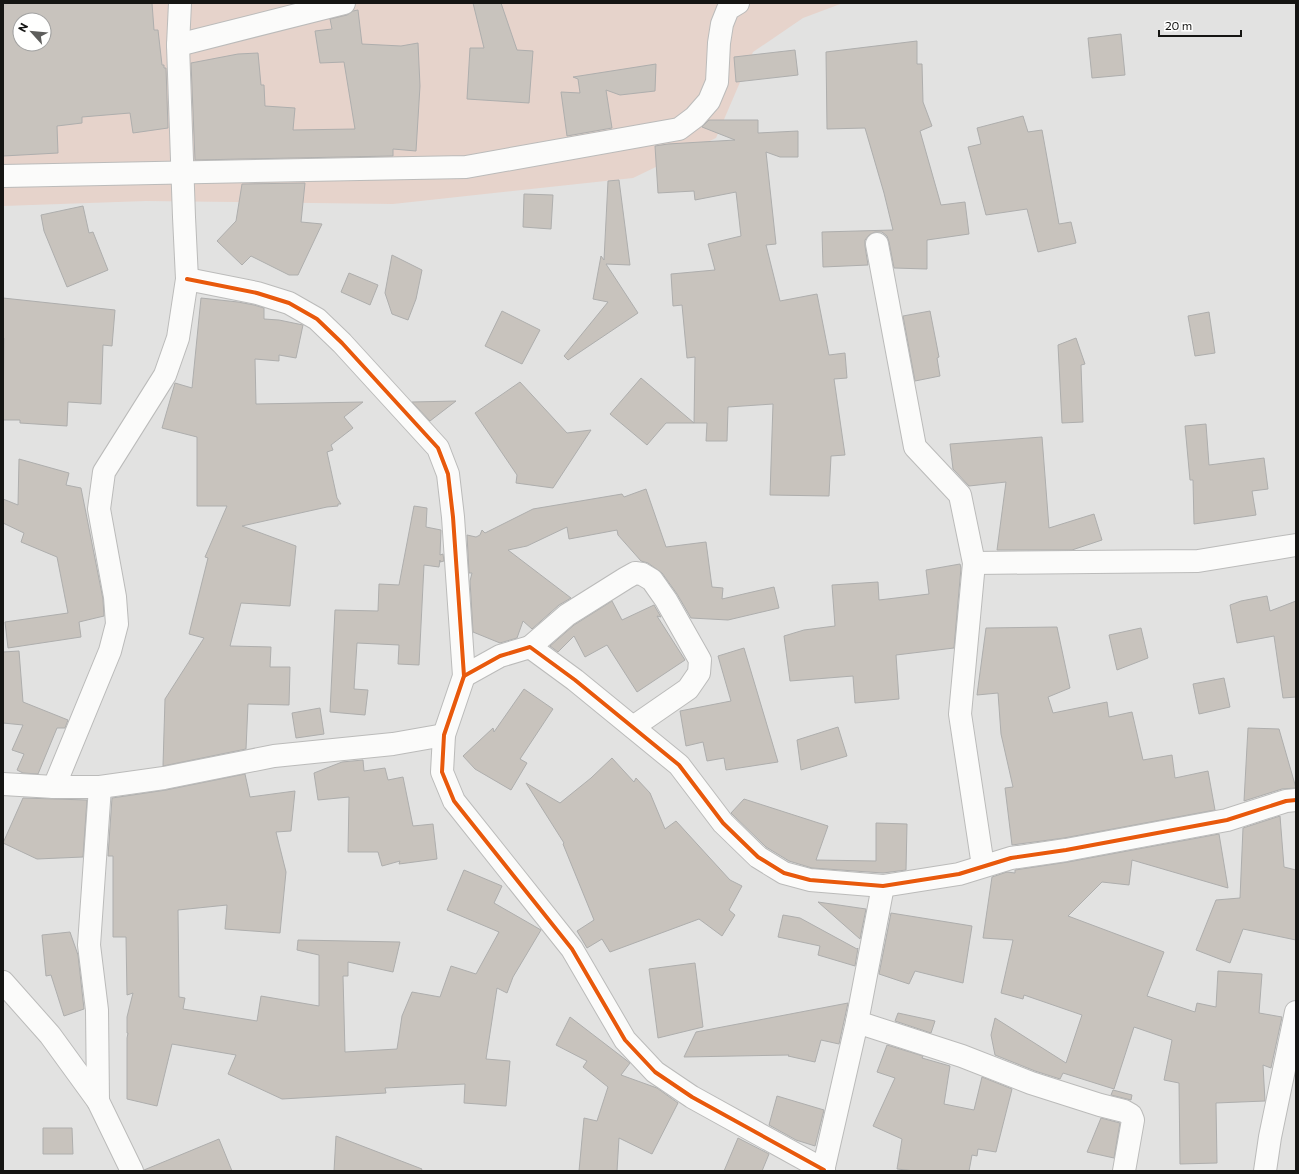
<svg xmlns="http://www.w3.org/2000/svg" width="1299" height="1174" viewBox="0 0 1299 1174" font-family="Commissioner,sans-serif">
<rect width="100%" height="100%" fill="#e2e2e1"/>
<path fill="#e6d3cb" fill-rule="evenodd" d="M3,3H843L803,18L753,52L716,138L633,178L393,204L146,201L3,206ZM20,20H44V44H20Z"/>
<g fill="#c8c3bd" stroke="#aeaead" fill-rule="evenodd">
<path d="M3,3H152L154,30H158L162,65H164V68H166L168,128L133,133L130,113L82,117V123L57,126L58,153L3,156ZM20,20H44V44H20Z"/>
<polygon points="473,3 501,3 517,50 533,51 529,103 467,99 470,48 484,48"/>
<polygon points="358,10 362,44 401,46 418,43 420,86 416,151 393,149 393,156 195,160 191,63 238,54 258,53 261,85 264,85 265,106 295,108 293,130 355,129 344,62 320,63 315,31 332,29 330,19 347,15 353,11"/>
<polygon points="1121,34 1125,75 1092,78 1088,38"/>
<polygon points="917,41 917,64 922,64 923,102 932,126 920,131 941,205 965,202 969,234 927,240 927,269 894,268 889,242 887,236 882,232 875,232 869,235 865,240 865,246 868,265 823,267 822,232 893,230 884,193 865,128 827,129 826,52"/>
<polygon points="795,50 798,75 736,82 734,57"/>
<polygon points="656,64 655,91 620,95 606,90 612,128 567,136 561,92 580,93 578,79 573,77"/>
<polygon points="1023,116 1028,132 1042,130 1059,224 1071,222 1076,243 1038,252 1027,209 986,215 968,147 981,144 977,128"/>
<polygon points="709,120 758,120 758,133 798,131 798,157 780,157 766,152 776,244 766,245 780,301 817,294 829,355 845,353 847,378 834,379 845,455 831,456 829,496 770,495 773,404 728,407 727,441 706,441 707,423 666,423 647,445 610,414 641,378 694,423 695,357 687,358 682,305 673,306 671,274 715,270 708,244 741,236 736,192 695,200 694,191 658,193 655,146 668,144 735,140 702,127"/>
<polygon points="619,180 630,265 606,264 638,313 568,360 564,356 608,302 593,299 601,256 604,260 608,181"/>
<polygon points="305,183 301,222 322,224 298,275 289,275 251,256 242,265 217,241 236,221 242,184"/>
<polygon points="524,194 553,195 551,229 523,227"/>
<polygon points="83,206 89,233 93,232 108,270 67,287 44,231 41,215"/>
<polygon points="392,255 422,270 416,299 408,320 392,314 385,293"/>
<polygon points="349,273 378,285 370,305 341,292"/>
<polygon points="3,298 115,310 112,346 103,345 101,404 68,402 67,426 20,423 20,420 3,420 4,338 3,338"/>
<polygon points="201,298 238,302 254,305 264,308 264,319 279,320 303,325 296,358 279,355 279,361 255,359 256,404 363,402 344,417 353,428 331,445 333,450 327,452 337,498 341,504 338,504 338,506 327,507 242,526 296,546 290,606 241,603 230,646 271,647 270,667 290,667 289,705 248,704 246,749 163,766 165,699 204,638 189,634 208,558 205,557 227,506 197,506 197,437 162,428 175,383 192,388"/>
<polygon points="502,311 540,330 522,364 485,346"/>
<polygon points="930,311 939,357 937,358 940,376 915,381 903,316"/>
<polygon points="1209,312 1215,353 1195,356 1188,316"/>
<polygon points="1076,338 1085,364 1081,365 1083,422 1062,423 1058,345"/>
<polygon points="520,382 567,433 591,430 553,488 516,483 517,475 475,413"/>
<polygon points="456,401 430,421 412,402"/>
<polygon points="1206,424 1209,465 1264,458 1268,489 1252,491 1256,515 1194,524 1193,480 1190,480 1185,426"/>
<polygon points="1042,437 1049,528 1094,514 1102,540 1072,550 997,550 1006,482 969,486 953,469 950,444"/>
<polygon points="19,459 69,473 66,485 81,488 103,599 104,616 79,622 81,637 8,648 5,622 68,613 57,557 21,542 24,533 3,523 3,499 18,505"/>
<polygon points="646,489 666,547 706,542 712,587 723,588 722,599 774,587 779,608 728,620 691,618 677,594 662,573 648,563 641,561 618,535 617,530 569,539 567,527 527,546 508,550 571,598 559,605 532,629 523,621 517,638 500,643 473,632 470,581 472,573 469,573 467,535 476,537 480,535 482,530 485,533 533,509 622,494 624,497"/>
<polygon points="414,506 427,508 426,527 441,530 440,555 443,554 444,561 440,562 440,560 439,567 424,565 419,665 398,664 399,645 357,643 354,689 368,690 365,715 330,712 335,610 378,611 379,584 399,585"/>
<polygon points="960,564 961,568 954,648 896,655 899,699 855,703 853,676 790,681 784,636 804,630 835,626 832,585 878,582 879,600 929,594 926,570"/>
<polygon points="1267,596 1270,611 1296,601 1296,697 1283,698 1274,636 1237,643 1230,605 1241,601"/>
<polygon points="612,601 622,620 654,605 661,617 657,616 685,660 637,692 607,645 585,657 574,636 558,652 550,646 574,625"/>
<polygon points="1057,627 1070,688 1048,697 1053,713 1107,702 1109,717 1132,712 1143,760 1172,755 1175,778 1208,771 1215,810 1064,838 1012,845 1005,788 1013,787 1001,734 998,693 977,695 986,628"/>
<polygon points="1141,628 1148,658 1117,670 1109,635"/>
<polygon points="744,648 778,762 726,770 724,758 707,761 703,742 686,746 680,711 731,701 718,656"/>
<polygon points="19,651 23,702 68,720 65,728 57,728 38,774 23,773 17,770 24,754 12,750 23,725 3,723 3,652"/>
<polygon points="1224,678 1230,707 1199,714 1193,684"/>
<polygon points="524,689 553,709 520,759 527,763 511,790 475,769 463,756 493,728 494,732"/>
<polygon points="320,708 324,734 296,738 292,713"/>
<polygon points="838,727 847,756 801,770 797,740"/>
<polygon points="1248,728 1279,729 1296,788 1282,789 1244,801"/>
<polygon points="612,758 634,782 636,778 650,793 665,829 676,821 730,880 742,886 729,910 735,915 722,936 699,919 610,952 602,939 587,948 577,931 594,920 563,844 564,843 526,783 560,803 591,778"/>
<polygon points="363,760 364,771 385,768 388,780 403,777 413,826 433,824 437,859 399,864 400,861 382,866 378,852 348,852 349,797 318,800 314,773 342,762"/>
<polygon points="245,774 250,797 295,791 291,831 276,832 286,872 280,933 225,929 227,905 178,910 179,997 185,998 183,1009 257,1021 261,996 319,1006 319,955 297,950 298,940 400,942 393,972 348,962 348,976 343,976 345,1052 397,1049 402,1016 412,992 440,997 451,966 476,974 499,932 447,910 464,870 502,886 494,903 541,930 513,977 507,993 497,988 486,1059 510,1061 506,1106 464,1103 465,1084 385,1088 386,1093 282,1099 228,1074 236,1055 172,1044 157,1106 127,1099 127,1038 128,1033 127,1033 127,1017 133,993 127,995 126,937 113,937 113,856 108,856 112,798 166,790"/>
<polygon points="23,798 87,800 83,857 37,859 3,843"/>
<polygon points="744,799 828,826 816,860 876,861 876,823 907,824 906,870 883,873 812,868 789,861 766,847 731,813"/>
<polygon points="1280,816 1284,867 1296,870 1296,940 1243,929 1230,963 1196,950 1216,900 1240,898 1243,828"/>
<polygon points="1219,834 1228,888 1132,860 1129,885 1102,882 1068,916 1164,952 1147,996 1195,1012 1197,1003 1216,1007 1218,971 1262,974 1259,1013 1282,1017 1271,1068 1263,1065 1265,1101 1216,1103 1217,1163 1180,1164 1179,1083 1164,1080 1172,1040 1134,1027 1114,1089 1063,1073 1060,1079 1035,1071 995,1055 991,1035 995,1018 1066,1063 1082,1015 1024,995 1023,999 1001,993 1013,940 983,938 992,877 1007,872 1015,873 1015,870 1068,862"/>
<polygon points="818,902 866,909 860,939"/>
<polygon points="891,913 972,926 963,983 915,971 909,984 879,974"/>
<polygon points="783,915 800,918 857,949 858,948 855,966 818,955 820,946 778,937"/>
<polygon points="70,932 78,955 84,1009 64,1016 51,975 46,976 42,935"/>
<polygon points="695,963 703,1027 658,1038 649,969"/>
<polygon points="848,1003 839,1044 821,1040 815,1062 788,1056 789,1055 684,1057 696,1032"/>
<polygon points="898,1013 935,1021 931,1033 895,1021"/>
<polygon points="570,1017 630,1063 621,1075 657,1088 678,1103 652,1154 619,1138 617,1171 579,1171 584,1118 597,1121 608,1087 583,1067 587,1061 556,1045"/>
<polygon points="887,1045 923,1056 922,1058 950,1066 944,1104 974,1110 982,1077 1012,1089 996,1152 978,1149 977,1156 972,1155 969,1171 915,1171 897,1169 902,1139 873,1126 895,1078 877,1072"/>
<polygon points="1113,1090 1132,1095 1131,1100 1111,1095"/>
<polygon points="777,1096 824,1110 815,1146 796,1140 769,1125"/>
<polygon points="1101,1118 1120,1123 1114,1158 1087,1152"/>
<polygon points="43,1128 72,1128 73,1154 43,1154"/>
<polygon points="336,1136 422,1169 421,1171 334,1171"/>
<polygon points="738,1138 769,1154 762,1171 724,1171"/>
<polygon points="219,1139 232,1171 144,1171 144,1170"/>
</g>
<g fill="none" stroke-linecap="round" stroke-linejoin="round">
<g stroke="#bbbbba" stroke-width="24">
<g id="street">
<polyline points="178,45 344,3"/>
<polyline points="3,176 466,167 679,129 695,117 709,101 717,82 719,43 722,24 728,9 738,3"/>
<polyline points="877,244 915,447 960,495 974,563 960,714 983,866"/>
<polyline points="187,279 257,293 289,303 317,319 342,343 438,448 448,474 453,517 464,676 444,735 442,772 454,801 572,949 625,1040 655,1072 692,1097 824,1170"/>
<polyline points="974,563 1198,561 1296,545"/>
<polyline points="530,647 567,615 626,578 635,573 642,574 652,580 666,600 700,660 699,673 688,689 633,727"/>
<polyline points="464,676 500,656 530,647 575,680 679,765 723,823 758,857 784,873 810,880 883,886 959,874 1011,858 1066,850 1227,820 1286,801 1296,800"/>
<polyline points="3,784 54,787 100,787 164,778 274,756 393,744 444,735"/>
<polyline points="54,787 110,651 117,624 115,597 99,509 104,472 165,375 178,338 187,279 184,217 178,45 180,3"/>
<polyline points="3,982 50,1035 98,1101 132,1171"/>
<polyline points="857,1022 962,1056 1031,1083 1100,1105 1124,1111 1131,1115 1133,1120 1124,1171"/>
<polyline points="98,1101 97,1010 89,945 100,787"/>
<polyline points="823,1171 857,1022 883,886"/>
<polyline points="1265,1171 1270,1137 1296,1012"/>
</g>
</g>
<use href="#street" stroke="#fbfbfa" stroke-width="22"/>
<g stroke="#fffffe" stroke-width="6">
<g id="cycleway">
<polyline points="187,279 257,293 289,303 317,319 342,343 438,448 448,474 453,517 464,676 444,735 442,772 454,801 572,949 625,1040 655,1072 692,1097 824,1170"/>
<polyline points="464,676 500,656 530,647 575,680 679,765 723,823 758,857 784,873 810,880 883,886 959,874 1011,858 1066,850 1227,820 1286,801 1296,800"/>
</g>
</g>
<use href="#cycleway" stroke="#e8590c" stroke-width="4"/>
</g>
<rect width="1299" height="1174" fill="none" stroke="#151513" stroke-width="8"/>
<g transform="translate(32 32) rotate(297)"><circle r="19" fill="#fffffe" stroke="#a1a1a0"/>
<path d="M0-3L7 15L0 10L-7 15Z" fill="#5d5d5b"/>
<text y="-6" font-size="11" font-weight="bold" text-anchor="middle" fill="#151513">N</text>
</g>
<path d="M1159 30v6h82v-6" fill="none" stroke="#151513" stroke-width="2"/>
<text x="1165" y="30" font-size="12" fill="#151513" stroke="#fffffe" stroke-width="3" paint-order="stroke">20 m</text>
</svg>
